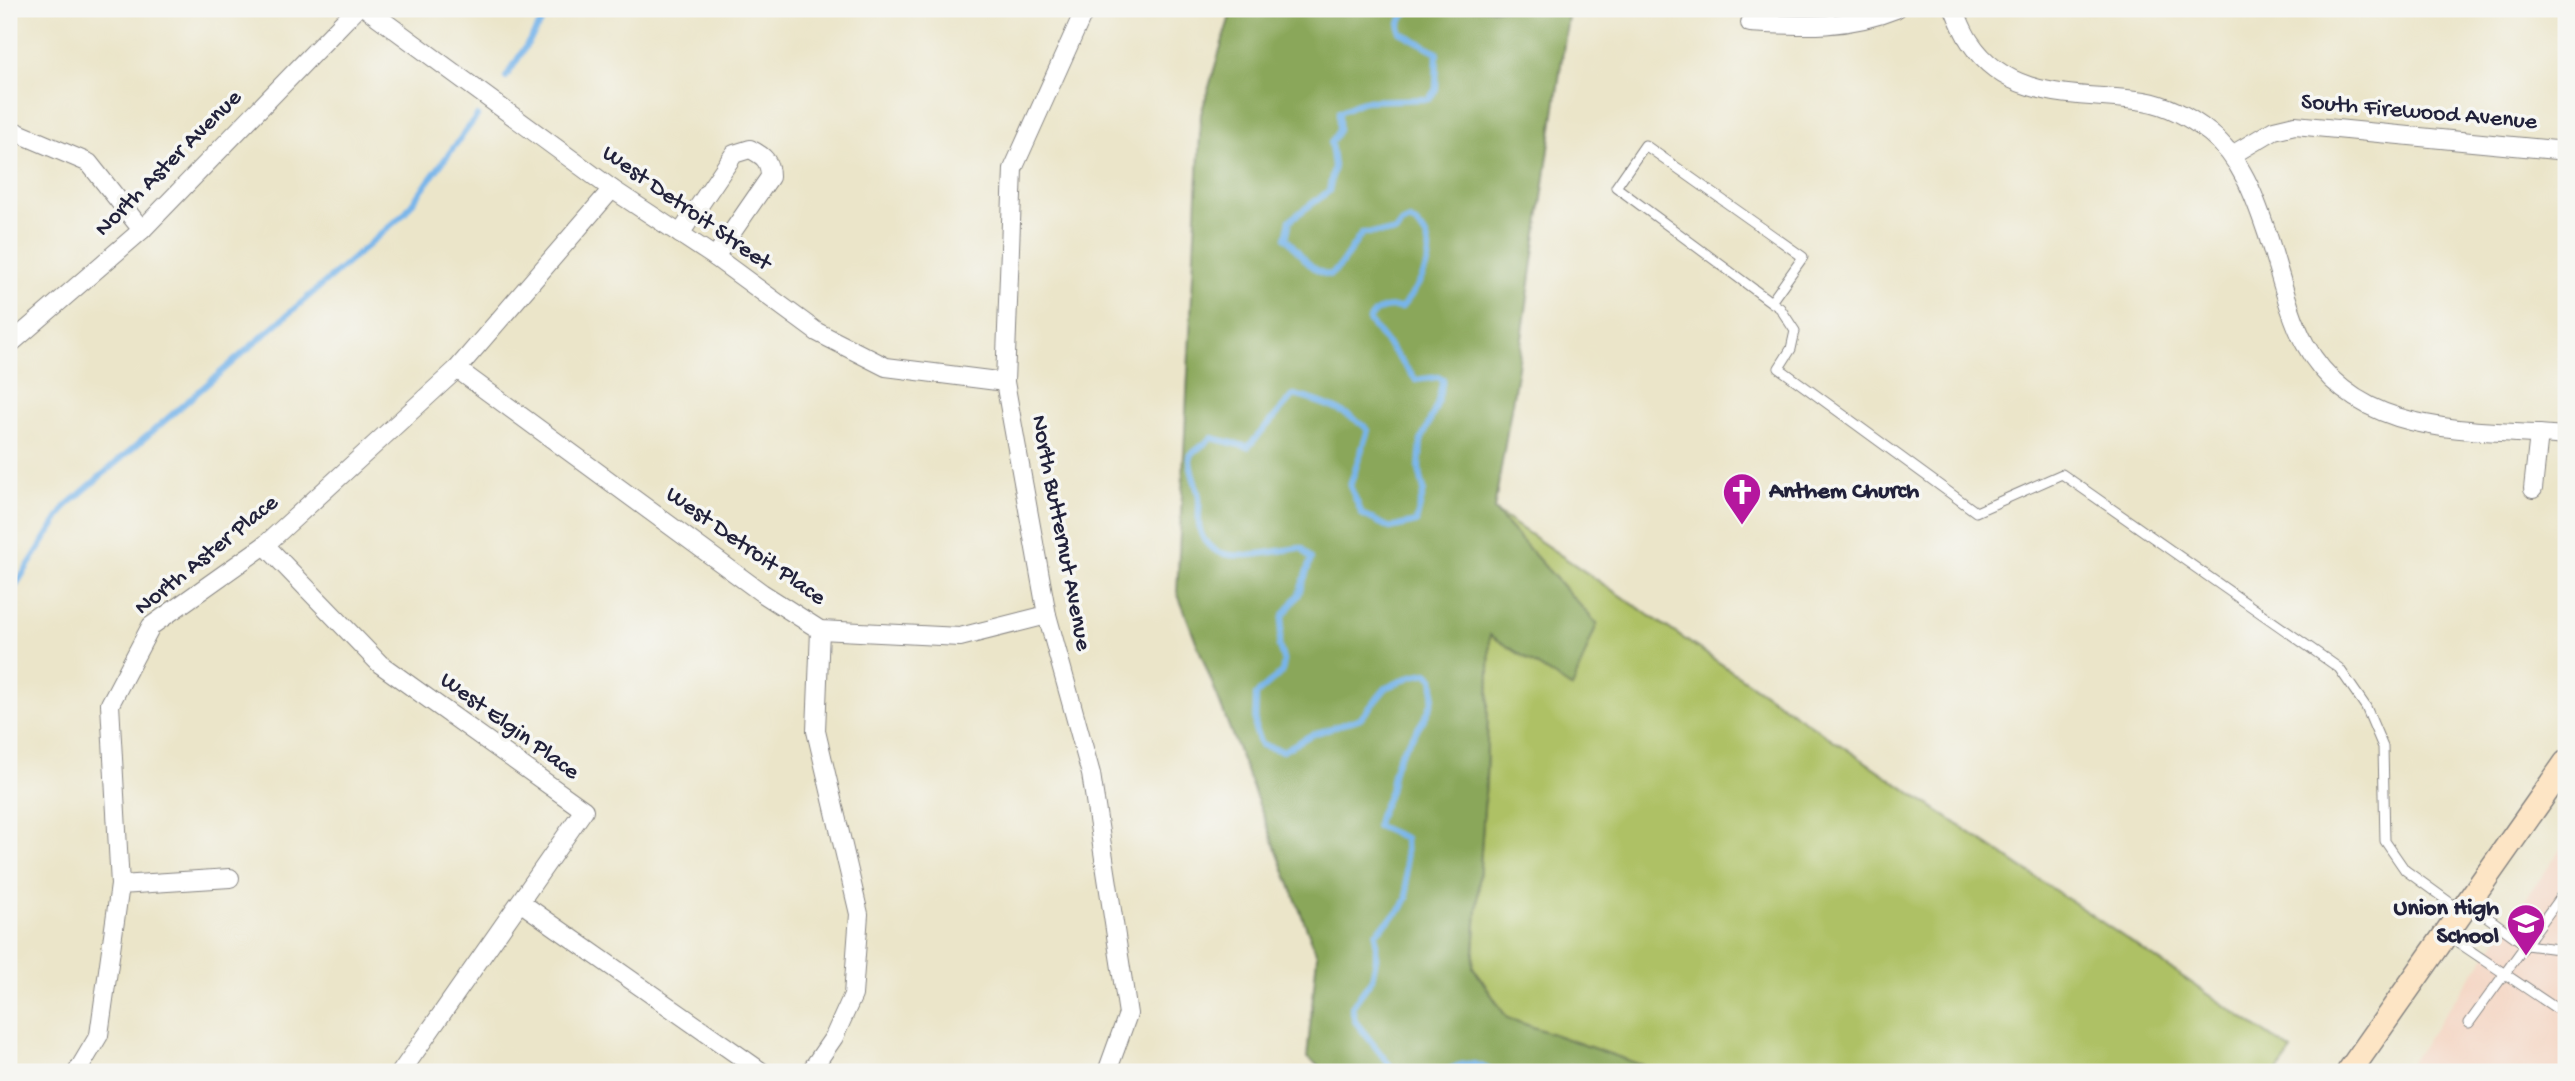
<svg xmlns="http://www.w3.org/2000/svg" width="2575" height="1081" viewBox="0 0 2575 1081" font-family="'Gochi Hand',sans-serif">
<rect width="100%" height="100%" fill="#f6f6f2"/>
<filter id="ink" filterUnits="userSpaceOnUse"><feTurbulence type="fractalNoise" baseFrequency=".0143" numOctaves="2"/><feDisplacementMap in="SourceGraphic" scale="14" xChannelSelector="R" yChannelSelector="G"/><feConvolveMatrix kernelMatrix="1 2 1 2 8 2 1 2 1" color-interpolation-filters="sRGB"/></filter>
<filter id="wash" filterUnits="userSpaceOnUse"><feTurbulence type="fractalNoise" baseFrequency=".00686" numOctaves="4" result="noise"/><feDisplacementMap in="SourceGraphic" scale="28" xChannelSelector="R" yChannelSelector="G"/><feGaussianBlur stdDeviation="1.57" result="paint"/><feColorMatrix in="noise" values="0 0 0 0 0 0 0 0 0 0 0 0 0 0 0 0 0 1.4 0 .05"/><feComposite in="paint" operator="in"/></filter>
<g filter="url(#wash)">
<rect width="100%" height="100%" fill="#ebe5c9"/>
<polygon fill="#f4d3c0" points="2566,842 2566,1072 2404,1072"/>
<polygon fill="#aec165" stroke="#687250" stroke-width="2" points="1494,510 2292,1051 2277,1072 1661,1072 1507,1018 1473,967 1486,780 1490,634 1597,625"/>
<polygon fill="#8aa75a" stroke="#56644a" stroke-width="2" points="1232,9 1569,9 1518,367 1494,510 1597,624 1572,688 1490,635 1486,780 1473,967 1507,1018 1661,1072 1329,1072 1307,1058 1317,955 1177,592 1201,114"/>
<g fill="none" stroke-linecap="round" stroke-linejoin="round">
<g stroke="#78b5ea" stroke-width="6">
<path d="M1411,9C1403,15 1398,21 1400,32L1437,52L1436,89L1429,99L1364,101L1339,112V130L1331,143L1334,166L1329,191L1290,220L1286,238C1299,251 1311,273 1330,275L1340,266L1362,233L1396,232L1401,224L1410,220C1447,242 1422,284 1401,308C1387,306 1376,307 1369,321L1416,380L1438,377L1443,380L1437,405L1421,441L1419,469L1424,490L1416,522L1390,528L1362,514L1350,486L1368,430C1353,413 1316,400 1294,395L1248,447L1212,438L1190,455C1189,471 1196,481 1199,497C1200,508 1197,519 1200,530C1212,573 1272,549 1302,548L1311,559L1299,594L1283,616L1279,646L1284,662L1282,672L1256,695L1255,729L1261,745L1283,751L1311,735L1361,718L1386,688L1412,676L1427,673L1433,678C1439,708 1415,730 1400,755C1393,767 1393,777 1390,791C1386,804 1378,812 1377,826L1405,838L1407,898L1402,908L1376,933V959L1372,979L1352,1007L1355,1021L1392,1068L1425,1072"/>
<polyline points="506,77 550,9"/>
<polyline points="9,596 66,506 404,214 477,116"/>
<path d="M1445,1072C1462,1062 1475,1060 1492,1072"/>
</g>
</g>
</g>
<g filter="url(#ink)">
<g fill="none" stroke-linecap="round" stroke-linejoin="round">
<g stroke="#868482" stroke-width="11">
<g id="lane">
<polyline points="1771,302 1616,187 1645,145 1803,257 1771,302 1780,308 1795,331 1791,349 1779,368 1976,512 2062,474 2339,668 2366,707 2383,747 2385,841 2405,870 2460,910"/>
<polyline points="2469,904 2526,945 2566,950"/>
<polyline points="2447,935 2566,1015"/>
<polyline points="2469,1023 2566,889"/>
</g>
</g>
<g stroke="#868482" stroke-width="20">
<g id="street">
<polyline points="367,9 612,189 715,257 817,332 886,367 1005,382"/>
<polyline points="1085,9 1013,169 1005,382 1047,615 1091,774 1128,1014 1107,1072"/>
<path d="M1954,9C1959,20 1963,32 1970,42C2010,103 2082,92 2144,101C2168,105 2191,118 2210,133C2241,158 2255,197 2267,233C2278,266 2289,315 2305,344C2358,440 2472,428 2566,436"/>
<path d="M1750,23C1803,26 1847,29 1896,9"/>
<polyline points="9,129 89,163 142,230"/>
<polyline points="2232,155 2274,130 2295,125 2566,151"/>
<path d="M680,234L734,154L750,149C764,156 770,161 770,177L715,257"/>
<polyline points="9,345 142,230 356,9"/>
<polyline points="457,369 762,593 820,630 960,637 1047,615"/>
<polyline points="2533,489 2539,434"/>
<polyline points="265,545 380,664 584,810 401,1072"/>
<polyline points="120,885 230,878"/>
<polyline points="520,902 762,1072"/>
<polyline points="77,1072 99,1035 120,885 110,704 151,626 265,545 457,369 612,189"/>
<polyline points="810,1072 834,1037 853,995 859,914 816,731 820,630"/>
</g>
</g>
<g stroke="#868482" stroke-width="27">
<polyline id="secondary" points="2349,1072 2566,763"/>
</g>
<use href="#lane" stroke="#fff" stroke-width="9"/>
<use href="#street" stroke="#fff" stroke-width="18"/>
<use href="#secondary" stroke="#fde5c5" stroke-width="24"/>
</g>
</g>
<defs>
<g id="church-pin" transform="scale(2.0125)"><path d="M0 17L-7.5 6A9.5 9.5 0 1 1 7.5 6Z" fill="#b5179e" stroke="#f6f6f2"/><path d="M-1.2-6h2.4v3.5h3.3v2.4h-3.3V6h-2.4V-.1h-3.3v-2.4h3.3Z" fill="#fff"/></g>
<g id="school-pin" transform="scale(2.0125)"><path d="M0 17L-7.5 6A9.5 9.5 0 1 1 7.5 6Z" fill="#b5179e" stroke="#f6f6f2"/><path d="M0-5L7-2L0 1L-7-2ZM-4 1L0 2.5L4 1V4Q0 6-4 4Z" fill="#fff"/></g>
</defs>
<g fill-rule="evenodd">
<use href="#church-pin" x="1742" y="492"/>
<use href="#school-pin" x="2526" y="923"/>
</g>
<g text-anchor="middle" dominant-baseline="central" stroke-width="7" stroke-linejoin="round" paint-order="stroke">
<g font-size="24" fill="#22223b" stroke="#f6f6f2">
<text transform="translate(2419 113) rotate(5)">South Firewood Avenue</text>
<text transform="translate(169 164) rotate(-45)">North Aster Avenue</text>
<text transform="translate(686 209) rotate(35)">West Detroit Street</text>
<text transform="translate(1060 533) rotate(79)">North Butternut Avenue</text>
<text transform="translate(745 547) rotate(35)">West Detroit Place</text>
<text transform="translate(207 556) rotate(-39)">North Aster Place</text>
<text transform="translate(509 727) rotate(36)">West Elgin Place</text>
</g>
<g font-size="24" font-weight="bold" fill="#22223b" stroke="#f6f6f2" text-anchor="start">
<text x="1769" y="492">Anthem Church</text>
<text x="2499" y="909" text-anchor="end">Union High<tspan x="2499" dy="28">School</tspan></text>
</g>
</g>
<rect width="2575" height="1081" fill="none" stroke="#f6f6f2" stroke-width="35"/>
</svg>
